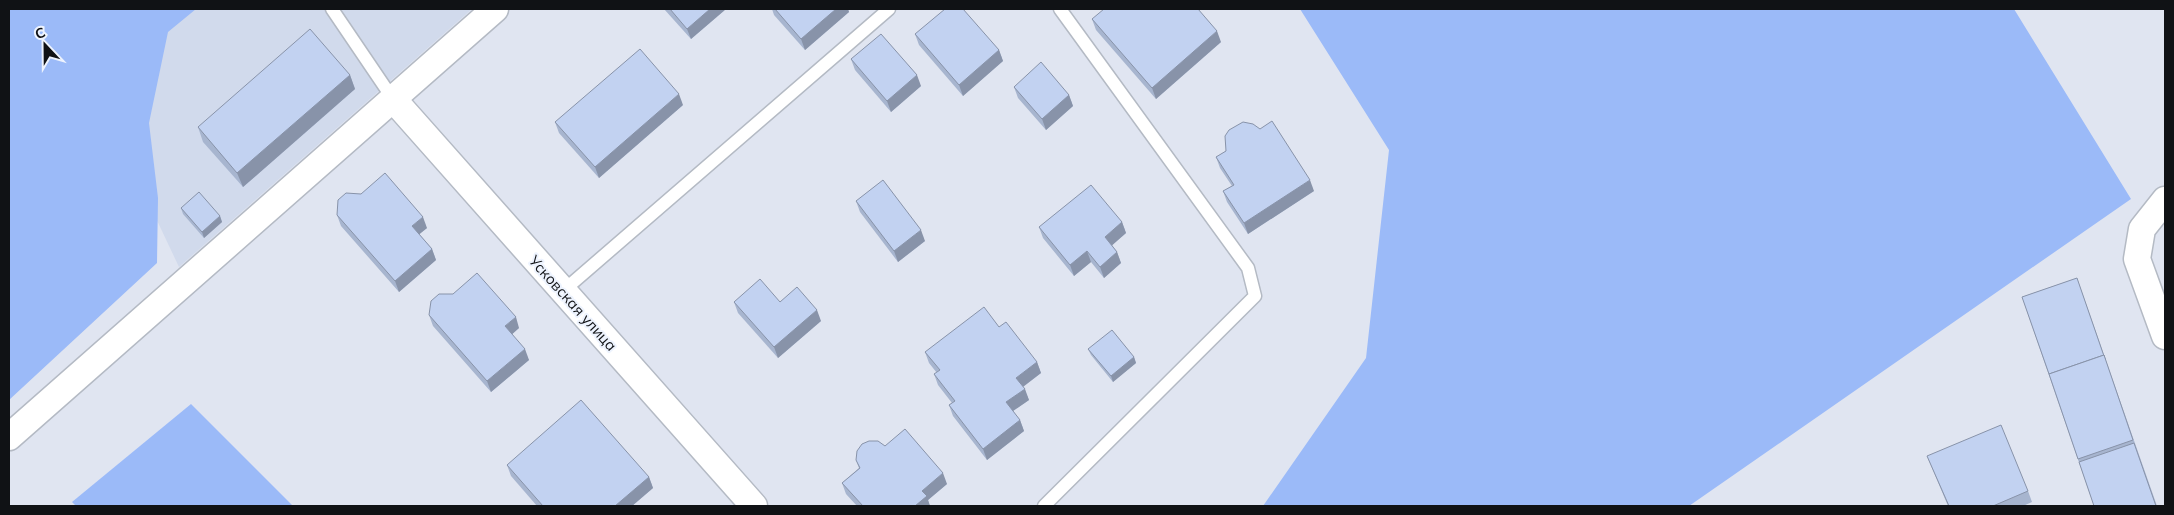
<svg xmlns="http://www.w3.org/2000/svg" width="2174" height="515" viewBox="0 0 2174 515" font-family="Mulish,sans-serif">
<rect width="100%" height="100%" fill="#e0e5f1"/>
<polygon fill="#d1daec" points="57,9 472,9 179,267"/>
<g fill="#9bbaf8">
<polygon points="9,9 196,9 168,32 149,123 158,198 157,263 9,400"/>
<polygon points="1300,9 2014,9 2131,199 1689,506 1263,506 1366,358 1389,150"/>
<polygon points="191,404 293,506 76,506 72,502"/>
</g>
<g fill="none" stroke-linecap="round" stroke-linejoin="round">
<g stroke="#b4bac4" stroke-width="15">
<g id="lane">
<polyline points="332,9 393,99"/>
<polyline points="563,291 889,9"/>
<polyline points="1044,506 1255,296 1248,268 1060,9"/>
</g>
</g>
<g stroke="#b4bac4" stroke-width="29">
<g id="street">
<polyline points="393,99 754,506"/>
<polyline points="2165,200 2142,229 2137,259 2165,336"/>
<polyline points="9,437 495,9"/>
</g>
</g>
<use href="#lane" stroke="#fff" stroke-width="12"/>
<use href="#street" stroke="#fff" stroke-width="26"/>
</g>
<g fill="#a7b5cf">
<polygon points="664,9 726,9 691,39"/>
<polygon points="772,9 848,9 849,12 805,50 774,15"/>
<polygon points="1092,19 1221,42 1156,99 1096,30"/>
<polygon points="915,34 999,50 1003,61 963,96 919,45"/>
<polygon points="851,59 921,86 891,112 855,70"/>
<polygon points="350,75 355,89 243,187 203,142 198,127"/>
<polygon points="1014,87 1069,95 1073,106 1046,130 1018,98"/>
<polygon points="683,105 599,178 559,133 555,122"/>
<polygon points="1226,151 1314,191 1248,234 1227,202 1223,191 1232,186 1220,168 1216,157"/>
<polygon points="856,201 925,241 898,262 860,212"/>
<polygon points="181,208 220,216 222,222 204,238 183,214"/>
<polygon points="337,215 427,228 419,234 432,249 436,260 399,292 341,226"/>
<polygon points="1122,222 1126,233 1112,245 1117,252 1121,263 1104,278 1091,262 1074,276 1043,238 1039,227"/>
<polygon points="2077,278 2157,506 2094,506 2022,297"/>
<polygon points="734,302 780,302 821,321 778,358 738,313"/>
<polygon points="429,315 519,328 512,334 529,360 491,392 433,326"/>
<polygon points="999,327 1037,362 1041,373 1023,387 1029,400 1013,411 1020,420 1024,431 987,460 953,416 949,405 952,403 938,385 934,374 937,373 929,363 925,352"/>
<polygon points="1088,349 1134,357 1136,363 1113,382 1091,355"/>
<polygon points="885,446 947,484 928,500 930,506 857,506 846,494 842,483 859,468 856,460"/>
<polygon points="1927,456 2028,491 2032,502 2023,506 1948,506"/>
<polygon points="507,465 649,477 653,488 632,506 537,506 511,476"/>
</g>
<g fill="#8893a9">
<polygon points="710,9 726,9 691,39 687,29"/>
<polygon points="836,9 848,9 849,12 805,50 801,39"/>
<polygon points="1217,31 1221,42 1156,99 1152,88"/>
<polygon points="999,50 1003,61 963,96 959,85"/>
<polygon points="350,75 355,89 243,187 237,173"/>
<polygon points="917,75 921,86 891,112 887,101"/>
<polygon points="679,94 683,105 599,178 595,167"/>
<polygon points="1069,95 1073,106 1046,130 1042,119"/>
<polygon points="1310,180 1314,191 1248,234 1244,223"/>
<polygon points="220,216 222,222 204,238 202,232"/>
<polygon points="423,217 427,228 416,237 412,226"/>
<polygon points="1122,222 1126,233 1109,248 1105,237"/>
<polygon points="921,230 925,241 898,262 894,251"/>
<polygon points="432,249 436,260 399,292 395,281"/>
<polygon points="1087,251 1091,262 1074,276 1070,265"/>
<polygon points="1117,252 1121,263 1104,278 1100,267"/>
<polygon points="817,310 821,321 778,358 774,347"/>
<polygon points="516,317 519,328 509,337 505,326"/>
<polygon points="525,349 529,360 491,392 487,381"/>
<polygon points="1134,357 1136,363 1113,382 1111,376"/>
<polygon points="1037,362 1041,373 1020,389 1016,378"/>
<polygon points="1025,389 1029,400 1010,413 1006,402"/>
<polygon points="1020,420 1024,431 987,460 983,449"/>
<polygon points="943,473 947,484 928,500 930,506 915,506 922,491"/>
<polygon points="649,477 653,488 632,506 615,506"/>
</g>
<g fill="#c2d2f1" stroke="#8893a9">
<polygon points="670,9 710,9 687,29"/>
<polygon points="775,9 836,9 801,39"/>
<polygon points="945,9 963,9 999,50 959,85 915,34"/>
<polygon points="1104,9 1198,9 1217,31 1152,88 1092,19"/>
<polygon points="310,29 350,75 237,173 198,127"/>
<polygon points="881,34 917,75 887,101 851,59"/>
<polygon points="640,49 679,94 595,167 555,122"/>
<polygon points="1041,62 1069,95 1042,119 1014,87"/>
<polygon points="1272,121 1310,180 1244,223 1223,191 1234,185 1216,157 1226,151 1225,136 1229,130 1243,122 1253,124 1260,129"/>
<polygon points="385,173 423,217 412,226 432,249 395,281 337,215 338,200 346,193 361,194"/>
<polygon points="883,180 921,230 894,251 856,201"/>
<polygon points="1091,185 1122,222 1105,237 1117,252 1100,267 1087,251 1070,265 1039,227"/>
<polygon points="199,192 220,216 202,232 181,208"/>
<polygon points="477,273 516,317 505,326 525,349 487,381 429,315 431,301 439,294 453,294"/>
<polygon points="2077,278 2105,359 2104,355 2049,374 2022,297"/>
<polygon points="760,279 780,302 797,287 817,310 774,347 734,302"/>
<polygon points="984,307 999,327 1006,322 1037,362 1016,378 1025,389 1006,402 1020,420 983,449 949,405 955,401 934,374 940,370 925,352"/>
<polygon points="1112,330 1134,357 1111,376 1088,349"/>
<polygon points="2104,355 2133,440 2078,459 2049,374"/>
<polygon points="581,400 649,477 615,506 543,506 507,465"/>
<polygon points="2001,425 2028,491 1993,506 1949,506 1927,456"/>
<polygon points="905,429 943,473 922,491 927,496 915,506 863,506 842,483 860,468 856,460 857,451 862,444 869,441 878,441 885,446"/>
<polygon points="2134,443 2156,506 2094,506 2079,462"/>
</g>
<g text-anchor="middle" dominant-baseline="central" stroke-width="4" stroke-linejoin="round" paint-order="stroke">
<g font-size="15" fill="#101215" stroke="#edf3fe">
<text transform="translate(573 303) rotate(48)">Усковская улица</text>
</g>
</g>
<rect width="2174" height="515" fill="none" stroke="#101215" stroke-width="20"/>
<g transform="translate(45 45) rotate(338)" stroke="#edf3fe" stroke-width="4" paint-order="stroke">
<path d="M0-4L9 19L0 12L-9 19Z" fill="#101215"/>
<text y="-8" font-size="14" font-weight="bold" text-anchor="middle" fill="#101215">С</text>
</g>
</svg>
